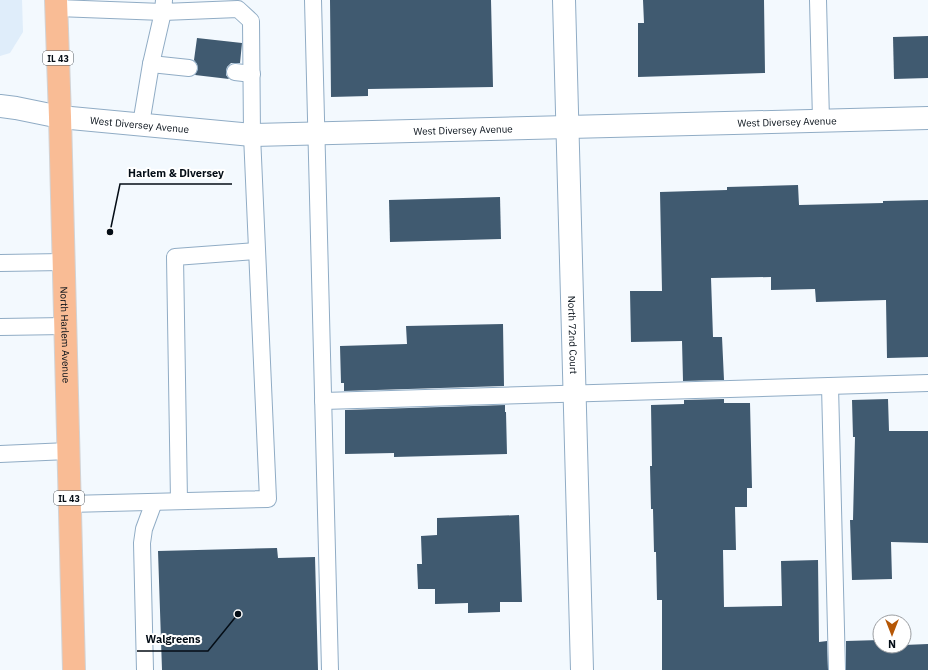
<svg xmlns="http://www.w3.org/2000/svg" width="928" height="670" viewBox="0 0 928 670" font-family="'IBM Plex Sans',sans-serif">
<rect width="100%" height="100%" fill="#f3f9fe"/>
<polygon fill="#dfedfa" points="0,0 22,0 23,32 10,53 0,56"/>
<g fill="#405a70">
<polygon points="330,0 491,0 493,87 368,89 368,96 331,97"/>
<polygon points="643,0 764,0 765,73 638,77 638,23 644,23"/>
<polygon points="928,36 928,78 894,79 893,37"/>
<polygon points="197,38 242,43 240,63 231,63 227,67 226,71 226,75 229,79 195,75 198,69 197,64 194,60"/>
<polygon points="798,185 799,205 883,203 883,201 928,200 928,357 887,358 886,300 816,302 815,289 771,290 771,277 711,278 713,337 722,337 724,380 683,381 682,341 631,342 630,291 662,291 660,192 727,190 727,187"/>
<polygon points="500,197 501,239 390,242 389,200"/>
<polygon points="503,324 504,386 344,391 344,383 341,383 340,346 407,344 406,326"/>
<polygon points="724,399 724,403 750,403 752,488 747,488 747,507 735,507 736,550 723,550 724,607 782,606 781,561 818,560 819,642 827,641 828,670 662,670 662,600 657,600 656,552 654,552 653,509 651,509 650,466 652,466 651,405 684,404 684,400"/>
<polygon points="888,399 889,431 928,431 928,543 891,542 892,579 852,580 850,520 853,520 855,437 853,437 852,400"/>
<polygon points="505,405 505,412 506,412 507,454 394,457 394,453 345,454 345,410"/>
<polygon points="519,515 522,602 500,602 500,612 468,613 468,603 435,604 435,589 418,589 417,564 422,564 421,536 437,535 437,518"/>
<polygon points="277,548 278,558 315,557 318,670 162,670 158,551"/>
<polygon points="880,640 880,646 904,646 904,645 928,644 928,670 846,670 846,641"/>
</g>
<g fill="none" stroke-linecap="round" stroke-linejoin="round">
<g stroke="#90acc5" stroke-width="18">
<g id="lane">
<polyline points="313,0 330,670"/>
<polyline points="818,0 821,120"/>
<polyline points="57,8 163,12"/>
<polyline points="151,64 189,68"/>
<polyline points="235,72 252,74"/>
<polyline points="141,124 151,64 163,12"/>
<polyline points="0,263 63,262"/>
<polyline points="0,327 65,326"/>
<polyline points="830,386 837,670"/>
<polyline points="323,401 928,383"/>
<polyline points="0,454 68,451"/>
<polyline points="179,501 175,257 257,251"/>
<polyline points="69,504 268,499 252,135 251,21 238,9 163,12 164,0"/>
<polyline points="145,670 142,543 144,529 154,502"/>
</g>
</g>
<g stroke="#90acc5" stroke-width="24">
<g id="street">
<path id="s1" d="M564,0L582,670"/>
<path id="s2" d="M60,117L252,135L928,118"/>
</g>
</g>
<g stroke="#90acc5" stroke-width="24">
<polyline id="secondary" points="0,106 16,108 60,117"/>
</g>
<g stroke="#d2d3d5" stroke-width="24">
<g id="primary">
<path id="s3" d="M56,0L60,117L74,670"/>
</g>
</g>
<use href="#lane" stroke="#fff" stroke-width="16"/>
<use href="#street" stroke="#fff" stroke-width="22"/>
<use href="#secondary" stroke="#fff" stroke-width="22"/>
<use href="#primary" stroke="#f9bc95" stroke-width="22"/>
</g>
<g text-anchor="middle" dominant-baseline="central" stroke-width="4" stroke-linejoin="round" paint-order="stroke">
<g fill="#fff" stroke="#4f565c" stroke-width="1">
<rect x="43" y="51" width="30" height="14" rx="3"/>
<rect x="54" y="491" width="30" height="14" rx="3"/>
</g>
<g font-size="9" font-weight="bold" fill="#040d16">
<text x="58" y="58">IL 43</text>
<text x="69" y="498">IL 43</text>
</g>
<g font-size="10" fill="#040d16" stroke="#fff">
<text stroke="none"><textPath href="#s2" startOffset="728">West Diversey Avenue</textPath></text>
<text stroke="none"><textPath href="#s2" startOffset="80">West Diversey Avenue</textPath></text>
<text stroke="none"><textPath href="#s2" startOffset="404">West Diversey Avenue</textPath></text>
<text stroke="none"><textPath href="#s3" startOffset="335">North Harlem Avenue</textPath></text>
<text stroke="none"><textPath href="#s1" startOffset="335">North 72nd Court</textPath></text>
</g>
</g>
<path fill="none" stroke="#040d16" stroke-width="1.5" d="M110 232L120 184H232M238 614L208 651H137"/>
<g fill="#040d16" stroke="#fff" stroke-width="1.5">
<circle cx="110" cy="232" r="4"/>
<circle cx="238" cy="614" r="4"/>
</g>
<g font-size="11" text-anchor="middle" font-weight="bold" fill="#040d16" stroke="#fff" stroke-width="4" stroke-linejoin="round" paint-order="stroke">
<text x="176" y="177">Harlem &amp; Diversey</text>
<text x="173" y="643">Walgreens</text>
</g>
<g transform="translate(892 634) rotate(180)"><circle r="19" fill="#ffffff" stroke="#9b9ea2"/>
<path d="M0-3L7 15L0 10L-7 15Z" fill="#b55706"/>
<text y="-6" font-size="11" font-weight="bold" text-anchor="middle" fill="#040d16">N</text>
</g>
</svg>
